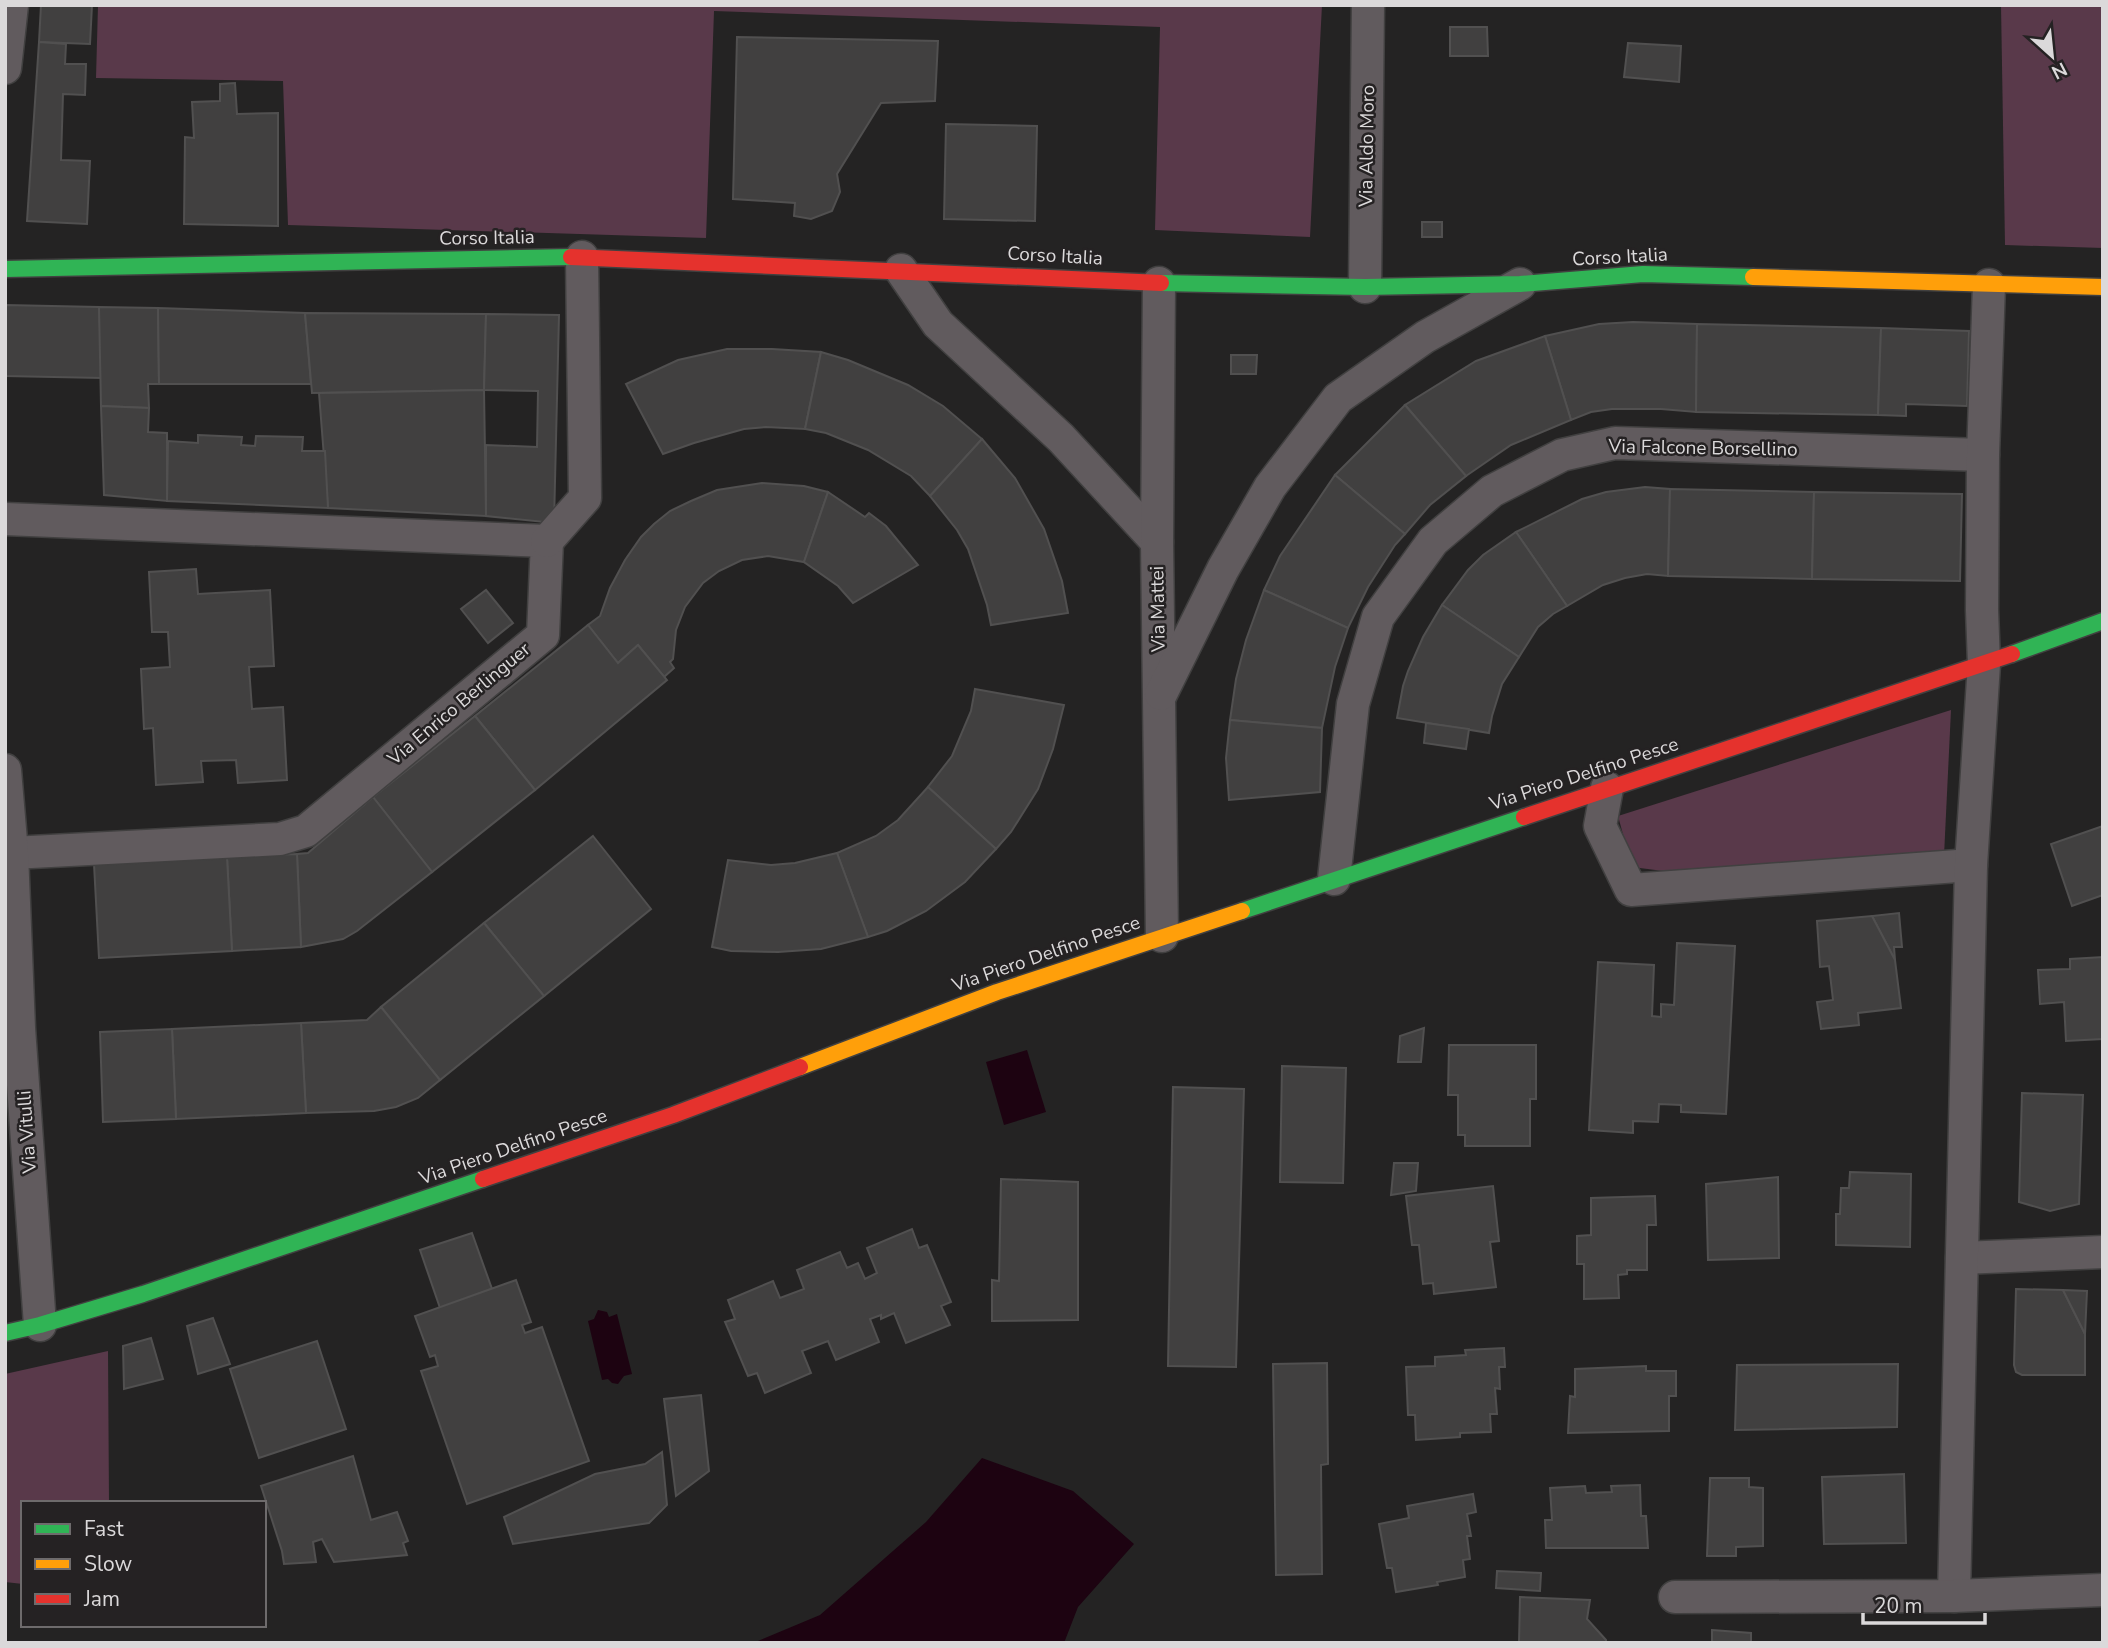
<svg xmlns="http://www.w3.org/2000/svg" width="2108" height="1648" viewBox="0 0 2108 1648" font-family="'Nunito Sans',sans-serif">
<rect width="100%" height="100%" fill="#242323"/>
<g fill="#59394a">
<polygon points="98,5 1322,5 1310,237 1155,230 1160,27 714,11 706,238 288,225 283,81 96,78"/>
<polygon points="2001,5 2103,5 2103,248 2005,245"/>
<polygon points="1951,710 1944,856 1671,872 1632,867 1618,816"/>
<polygon points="108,1351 109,1503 23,1503 23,1584 5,1582 5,1374"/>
</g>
<g fill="#1d0311">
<polygon points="1027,1050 1046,1112 1004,1125 986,1062"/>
<polygon points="598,1310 607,1312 609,1317 617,1314 632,1374 624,1376 618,1384 612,1383 608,1379 602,1380 588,1321 594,1319"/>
<polygon points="982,1458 1073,1491 1134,1544 1078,1607 1064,1643 753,1643 820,1615 926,1522"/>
</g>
<g fill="#414040" stroke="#515050" stroke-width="2">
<polygon points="41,5 92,5 90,44 39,42"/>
<polygon points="1450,27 1487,27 1488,56 1450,56"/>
<polygon points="737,37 938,41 935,101 881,103 837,174 840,192 832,211 811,219 794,216 795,203 733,199"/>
<polygon points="39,42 66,44 65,64 86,64 85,95 63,94 61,160 90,161 87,224 27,221"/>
<polygon points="1628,43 1681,46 1679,82 1624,77"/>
<polygon points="235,83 237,114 278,113 278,226 184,224 185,137 194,138 192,102 220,101 220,84"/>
<polygon points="946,124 1037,126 1035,221 944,219"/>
<rect x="1422" y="222" width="20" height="15"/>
<polygon points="5,305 99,307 102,378 5,376"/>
<polygon points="99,307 158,308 159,384 148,384 149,408 101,406"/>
<polygon points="158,308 305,313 311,384 159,384"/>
<polygon points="305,313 486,314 484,390 312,393"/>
<polygon points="486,314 559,315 554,523 486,516 486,445 537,447 538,391 484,390"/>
<polygon points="1633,322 1697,324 1696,412 1661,409 1612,409 1591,412 1571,420 1545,336 1599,324"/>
<polygon points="1697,324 1881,328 1878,415 1696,412"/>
<polygon points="1881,328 1969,331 1967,406 1906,404 1906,416 1878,415"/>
<polygon points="1545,336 1571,420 1511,445 1466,476 1405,405 1476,361"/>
<polygon points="727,349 772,349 821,352 805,429 766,427 744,429 694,443 663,454 626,384 678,360"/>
<polygon points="821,352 848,360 908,385 943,406 982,439 930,496 911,476 868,450 826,433 805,429"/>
<polygon points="1231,355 1257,355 1256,374 1231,374"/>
<polygon points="484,390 486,516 328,508 319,393"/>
<polygon points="1405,405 1466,476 1430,505 1405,534 1335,475"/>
<polygon points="101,406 149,408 148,432 167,433 167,501 104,495"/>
<polygon points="198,435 242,437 241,445 255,446 256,436 303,437 302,451 325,451 328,508 167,501 168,441 198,443"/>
<polygon points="982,439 1015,478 1044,529 1062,581 1068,613 991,625 987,605 968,549 957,530 930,496"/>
<polygon points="1335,475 1405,534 1395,545 1368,587 1348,628 1264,590 1280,556"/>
<polygon points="762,483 804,486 828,492 804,562 768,556 742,560 719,571 703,583 685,607 676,630 673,659 670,662 674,668 664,677 638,645 618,663 588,625 600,616 610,588 625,560 641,537 654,524 670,511 691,501 717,490"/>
<polygon points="1645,487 1670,489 1668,576 1647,574 1625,578 1603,585 1567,606 1516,532 1582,499 1606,492"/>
<polygon points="1670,489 1814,492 1812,579 1668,576"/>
<polygon points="828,492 865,517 869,513 886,526 918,565 853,603 838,586 804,562"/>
<polygon points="1814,492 1962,494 1960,581 1812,579"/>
<polygon points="1516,532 1567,606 1553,614 1538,627 1519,657 1442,605 1468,570 1483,555"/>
<polygon points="196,569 198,594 270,590 274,666 249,667 252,709 283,707 287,780 238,783 236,760 201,761 203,782 156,785 153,728 144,729 141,669 170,667 168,632 152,632 149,572"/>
<polygon points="486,590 513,623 488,643 461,609"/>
<polygon points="1264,590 1348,628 1335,667 1322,728 1230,720 1236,679 1246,640"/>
<polygon points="1442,605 1519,657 1502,684 1492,716 1489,733 1397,718 1403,686 1408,671 1423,637"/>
<polygon points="588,625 618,663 638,645 667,680 535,790 475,716"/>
<polygon points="975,689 1064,705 1053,749 1038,789 1011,832 996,849 928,787 952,756 971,711"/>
<polygon points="475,716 535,790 432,872 373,797"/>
<polygon points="1230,720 1322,728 1320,792 1229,800 1226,758"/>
<polygon points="1426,723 1469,729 1466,749 1424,743"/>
<polygon points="928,787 996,849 965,882 926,911 887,931 868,937 837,853 876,836 898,820"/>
<polygon points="373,797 432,872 357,931 343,939 301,947 297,854 308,853"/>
<polygon points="2103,826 2103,895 2072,906 2051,844"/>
<polygon points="593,836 651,909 544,996 484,923"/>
<polygon points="837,853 868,937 821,949 778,952 731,951 712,947 728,860 771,865 795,863"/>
<polygon points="297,854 301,947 232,951 227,857"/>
<polygon points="227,857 232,951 99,958 94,864"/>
<polygon points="1899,913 1902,947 1894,947 1895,960 1872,916"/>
<polygon points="1872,916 1895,960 1901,1008 1858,1013 1859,1025 1821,1029 1817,1002 1833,1000 1829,966 1820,967 1817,921"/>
<polygon points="484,923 544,996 440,1080 381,1007"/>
<polygon points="1677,943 1735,946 1726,1114 1681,1112 1681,1105 1659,1104 1658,1122 1633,1121 1633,1133 1589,1130 1598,962 1654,965 1652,1016 1661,1017 1661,1004 1674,1005"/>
<polygon points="2103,957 2103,1039 2066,1041 2064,1002 2040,1004 2038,970 2070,969 2070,959"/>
<polygon points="381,1007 440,1080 418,1098 396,1107 374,1111 306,1113 301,1023 367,1020"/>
<polygon points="301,1023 306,1113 176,1119 172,1029"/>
<polygon points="1424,1028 1421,1062 1398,1062 1400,1036"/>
<polygon points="172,1029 176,1119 103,1122 100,1032"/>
<polygon points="1449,1045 1536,1045 1536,1099 1530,1099 1530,1146 1465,1146 1465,1135 1458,1135 1458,1095 1448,1095"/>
<polygon points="1282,1066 1346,1068 1343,1183 1280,1182"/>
<polygon points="1173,1087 1244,1089 1236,1367 1168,1366"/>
<polygon points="2022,1093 2083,1095 2079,1204 2050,1211 2019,1202"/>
<polygon points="1394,1163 1418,1163 1416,1191 1391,1195"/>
<polygon points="1850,1172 1911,1174 1910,1247 1836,1245 1836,1214 1840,1214 1841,1188 1849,1188"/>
<polygon points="1778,1177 1779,1258 1708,1260 1706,1184"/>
<polygon points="1001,1179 1078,1182 1078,1320 992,1321 992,1280 999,1281"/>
<polygon points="1493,1186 1499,1241 1490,1242 1496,1287 1434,1294 1433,1283 1423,1284 1419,1245 1412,1245 1406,1196"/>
<polygon points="1655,1196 1656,1225 1647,1225 1647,1270 1627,1270 1627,1274 1618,1275 1619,1298 1584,1299 1584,1264 1577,1264 1577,1236 1591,1235 1591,1198"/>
<polygon points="912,1229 919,1248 927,1245 951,1302 941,1306 950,1325 906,1343 894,1313 881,1319 881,1315 870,1319 879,1342 836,1360 828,1341 802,1351 811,1373 765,1393 757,1373 748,1376 725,1322 735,1319 728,1300 773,1281 780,1298 804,1289 797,1270 840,1252 847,1268 858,1263 865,1279 877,1273 867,1248"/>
<polygon points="472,1233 492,1289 440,1308 420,1250"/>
<polygon points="516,1280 531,1322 522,1325 525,1333 542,1327 589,1461 467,1504 421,1371 438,1366 435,1355 430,1357 415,1316"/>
<polygon points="2016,1289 2063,1290 2085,1334 2085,1375 2022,1375 2016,1372 2014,1365"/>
<polygon points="2063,1290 2087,1291 2085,1334"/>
<polygon points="213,1318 230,1364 198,1374 187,1326"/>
<polygon points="151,1338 163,1379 124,1389 123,1346"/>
<polygon points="317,1341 346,1429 259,1458 230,1369"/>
<polygon points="1504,1348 1505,1367 1499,1367 1500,1389 1495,1388 1497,1414 1490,1414 1491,1432 1460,1433 1460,1437 1416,1440 1415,1415 1408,1415 1406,1367 1435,1366 1435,1357 1466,1355 1465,1350"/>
<polygon points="1327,1363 1328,1464 1321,1465 1322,1574 1276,1575 1273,1364"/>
<polygon points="1898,1364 1897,1427 1735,1430 1737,1365"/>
<polygon points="1646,1366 1646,1371 1676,1371 1676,1396 1669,1396 1669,1431 1568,1433 1570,1396 1575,1397 1575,1369"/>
<polygon points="701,1395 709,1471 676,1496 664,1399"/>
<polygon points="662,1452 667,1505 649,1523 513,1544 504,1517 595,1474 645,1464"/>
<polygon points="353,1456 371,1520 397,1512 408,1541 403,1543 407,1555 334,1562 322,1539 313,1542 316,1562 284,1564 282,1551 261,1486"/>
<polygon points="1904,1474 1906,1543 1824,1544 1822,1477"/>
<polygon points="1710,1478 1749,1478 1749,1487 1763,1488 1763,1546 1736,1547 1736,1556 1707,1556"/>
<polygon points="1640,1485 1641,1516 1646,1516 1648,1548 1546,1548 1545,1520 1552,1520 1550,1488 1585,1486 1586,1493 1612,1492 1611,1486"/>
<polygon points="1473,1494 1476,1512 1467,1514 1471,1536 1467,1536 1470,1559 1463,1560 1465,1577 1437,1582 1438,1585 1396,1592 1392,1568 1387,1568 1379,1524 1409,1518 1407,1506"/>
<polygon points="1497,1571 1541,1573 1540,1591 1496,1588"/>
<polygon points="1520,1597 1590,1600 1587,1619 1606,1640 1606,1643 1519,1643"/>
<polygon points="1712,1630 1751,1633 1751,1643 1712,1643"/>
</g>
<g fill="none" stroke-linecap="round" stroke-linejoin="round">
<g stroke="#414040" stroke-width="35">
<g id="street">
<polyline points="5,68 12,5"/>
<polyline points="901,270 938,324 1061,438 1157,542"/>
<polyline points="1159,283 1157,542 1162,936"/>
<polyline points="1365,287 1368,5"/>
<polyline points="5,519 547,541 543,635 306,831 280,839 12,853"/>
<polyline points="547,541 585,498 582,257"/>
<polyline points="1161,694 1223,569 1270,487 1338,398 1425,337 1520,284"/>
<polyline points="5,770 12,853 19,1028 40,1325"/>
<polyline points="1607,788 1600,826 1631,890 1971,865"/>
<polyline points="1334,879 1353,704 1378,617 1433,541 1492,491 1562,455 1615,443 1983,455"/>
<polyline points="1962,1258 2103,1252"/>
<polyline points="1954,1596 1971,865 1984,664 1982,610 1983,455 1989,285"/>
<polyline points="1675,1597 1954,1596 2103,1590"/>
</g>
</g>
<g stroke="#414040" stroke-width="19">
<g id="fast">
<polyline points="5,269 571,257"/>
<polyline points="1161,283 1365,287 1520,284 1643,274 1753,277"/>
<polyline points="2012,654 2103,621"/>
<polyline points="1242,911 1524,817"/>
<polyline points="5,1333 40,1325 143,1294 483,1179"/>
</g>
</g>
<g stroke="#414040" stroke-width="19">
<g id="slow">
<polyline points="1753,277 2103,287"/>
<polyline points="800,1067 997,992 1242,911"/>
</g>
</g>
<g stroke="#414040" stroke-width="19">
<g id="jam">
<polyline points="571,257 1161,283"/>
<polyline points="1524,817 2012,654"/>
<polyline points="483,1179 673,1115 800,1067"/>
</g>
</g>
<use href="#street" stroke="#615b5e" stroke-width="32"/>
<use href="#fast" stroke="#30b455" stroke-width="16"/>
<use href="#slow" stroke="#ff9f0a" stroke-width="16"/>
<use href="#jam" stroke="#e5322d" stroke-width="16"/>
</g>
<g text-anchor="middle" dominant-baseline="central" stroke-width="5" stroke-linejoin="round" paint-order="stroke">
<g font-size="19" fill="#dbd9da" stroke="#252223">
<text transform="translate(1367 146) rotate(-89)">Via Aldo Moro</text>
<text transform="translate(487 238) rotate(-1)">Corso Italia</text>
<text transform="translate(1055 256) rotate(3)">Corso Italia</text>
<text transform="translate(1620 257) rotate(-3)">Corso Italia</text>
<text transform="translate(1703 448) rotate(1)">Via Falcone Borsellino</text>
<text transform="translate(1158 609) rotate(-91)">Via Mattei</text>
<text transform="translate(459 704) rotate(-40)">Via Enrico Berlinguer</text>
<text transform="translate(1584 774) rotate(-18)">Via Piero Delfino Pesce</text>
<text transform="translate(1046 954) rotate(-19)">Via Piero Delfino Pesce</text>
<text transform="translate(27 1132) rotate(-94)">Via Vitulli</text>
<text transform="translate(513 1147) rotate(-19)">Via Piero Delfino Pesce</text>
</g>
</g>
<rect width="2108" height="1648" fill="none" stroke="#dbd9da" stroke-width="14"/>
<rect x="21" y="1501" width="245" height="126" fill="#252223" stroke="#6e6b6c" stroke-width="2"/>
<rect x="35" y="1524" width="35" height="10" fill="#30b455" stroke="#6e6b6c" stroke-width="2"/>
<text x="84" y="1536" font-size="21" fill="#dbd9da">Fast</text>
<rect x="35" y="1559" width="35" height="10" fill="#ff9f0a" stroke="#6e6b6c" stroke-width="2"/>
<text x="84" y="1571" font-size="21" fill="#dbd9da">Slow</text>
<rect x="35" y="1594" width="35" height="10" fill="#e5322d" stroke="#6e6b6c" stroke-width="2"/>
<text x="84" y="1606" font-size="21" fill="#dbd9da">Jam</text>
<g transform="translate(2052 56) rotate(153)" stroke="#252223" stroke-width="5" paint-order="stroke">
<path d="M0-5L12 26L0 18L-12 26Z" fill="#dbd9da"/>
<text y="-10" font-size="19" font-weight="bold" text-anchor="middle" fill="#dbd9da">N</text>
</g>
<path d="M1863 1613v10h122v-10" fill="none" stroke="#dbd9da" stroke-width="3.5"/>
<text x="1874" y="1613" font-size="21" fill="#dbd9da" stroke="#252223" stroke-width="5" paint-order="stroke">20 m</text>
</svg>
